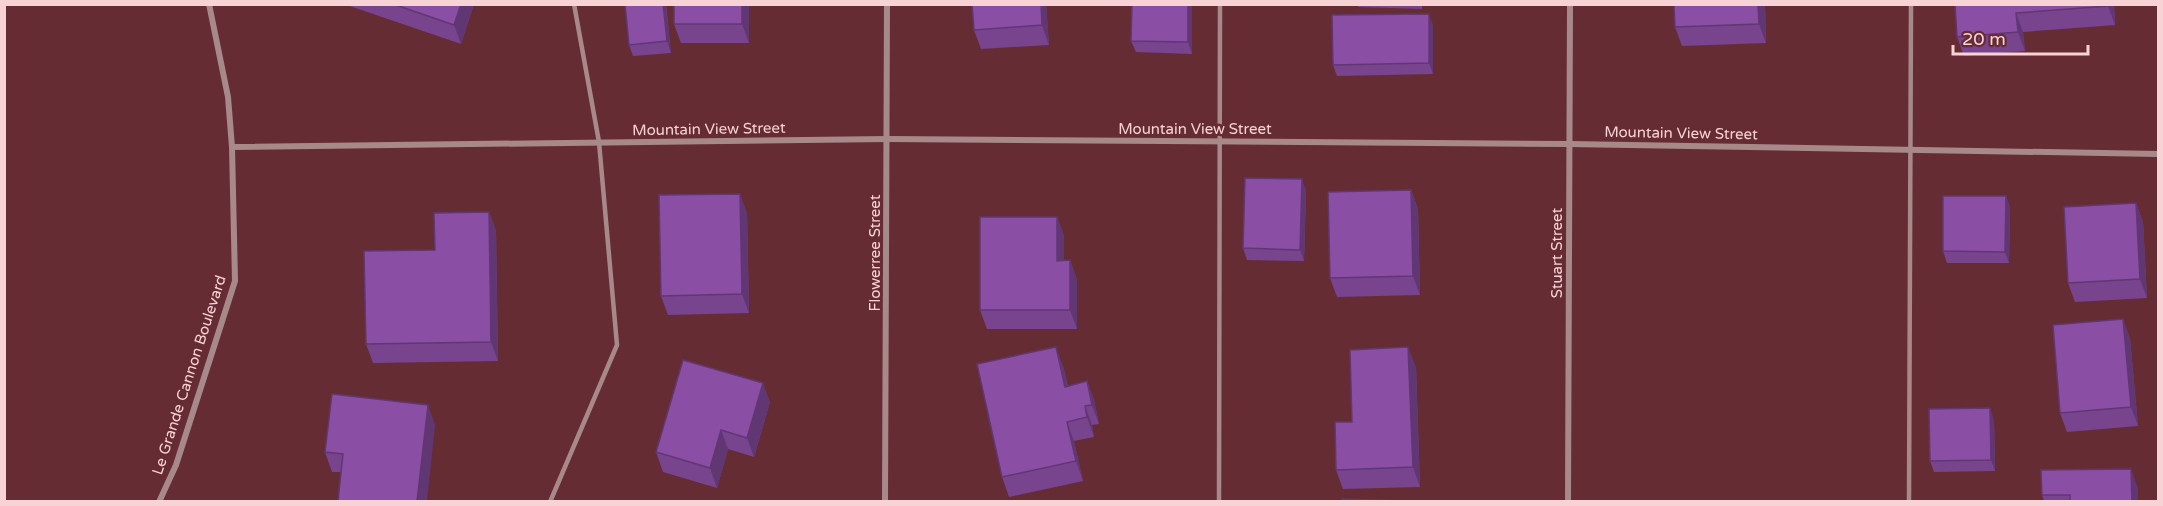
<svg xmlns="http://www.w3.org/2000/svg" width="2163" height="506" viewBox="0 0 2163 506" font-family="'Varela Round',sans-serif">
<rect width="100%" height="100%" fill="#662c33"/>
<g fill="none" stroke-linecap="round" stroke-linejoin="round">
<g stroke="#a8898a" stroke-width="4.5">
<polyline points="550,502 617,345 599,142 574,4"/>
<polyline points="1219,502 1220,4"/>
<polyline points="1909,502 1911,4"/>
</g>
<g stroke="#a8898a" stroke-width="6">
<polyline points="232,147 888,139 1569,144 2158,154"/>
<polyline points="159,502 176,465 235,281 232,147 228,97 209,4"/>
<polyline points="885,502 887,4"/>
<polyline points="1568,502 1570,4"/>
</g>
</g>
<g fill="#77448d">
<polygon points="344,4 474,4 461,44"/>
<polygon points="663,4 666,4 671,53 633,56 629,45"/>
<polygon points="674,4 749,4 749,43 681,43 674,24"/>
<polygon points="1046,4 1049,45 981,49 974,30"/>
<polygon points="1192,4 1192,54 1136,52 1131,41"/>
<polygon points="1357,4 1422,4 1422,9 1358,7"/>
<polygon points="1765,4 1766,43 1682,46 1675,27"/>
<polygon points="1955,4 2114,4 2115,25 2023,32 2025,51 1964,56 1957,37"/>
<polygon points="1433,25 1433,74 1337,76 1333,65"/>
<polygon points="1306,190 1304,261 1247,260 1243,248"/>
<polygon points="1411,190 1418,209 1420,295 1337,297 1330,278"/>
<polygon points="2006,196 2010,208 2009,263 1947,263 1943,251"/>
<polygon points="2136,203 2143,222 2147,298 2075,302 2068,283"/>
<polygon points="489,212 496,231 498,361 373,363 366,344"/>
<polygon points="747,213 749,313 668,315 661,296"/>
<polygon points="1057,217 1064,236 1064,260 1070,260 1077,280 1077,329 987,329 980,310"/>
<polygon points="2130,338 2138,426 2067,432 2060,413"/>
<polygon points="1063,366 1068,386 1087,381 1094,400 1099,424 1092,425 1094,437 1074,441 1083,481 1009,497 1002,477"/>
<polygon points="1416,367 1420,487 1343,489 1336,470 1352,422"/>
<polygon points="770,402 754,457 728,449 717,488 663,472 656,452"/>
<polygon points="1994,420 1995,471 1934,472 1930,461"/>
<polygon points="435,425 341,472 332,472 325,452"/>
<polygon points="2138,488 2138,501 2044,501 2042,495"/>
</g>
<g fill="#613773">
<polygon points="461,4 474,4 461,44 454,25"/>
<polygon points="663,4 666,4 666,6 671,53 667,41"/>
<polygon points="742,4 749,4 749,43 742,24"/>
<polygon points="1041,4 1046,4 1049,45 1042,25"/>
<polygon points="1188,4 1192,4 1192,54 1188,42"/>
<polygon points="1758,4 1765,4 1766,43 1759,24"/>
<polygon points="2108,4 2114,4 2115,25 2108,6"/>
<polygon points="2016,13 2023,32 2025,51 2018,32"/>
<polygon points="1429,14 1433,25 1433,74 1429,63"/>
<polygon points="1302,179 1306,190 1304,261 1300,250"/>
<polygon points="1411,190 1418,209 1420,295 1413,276"/>
<polygon points="740,194 747,213 749,313 742,294"/>
<polygon points="2006,196 2010,208 2009,263 2005,252"/>
<polygon points="2136,203 2143,222 2147,298 2140,279"/>
<polygon points="489,212 496,231 498,361 491,342"/>
<polygon points="1057,217 1064,236 1064,280 1057,261"/>
<polygon points="1070,260 1077,280 1077,329 1070,310"/>
<polygon points="2123,319 2130,338 2138,426 2131,407"/>
<polygon points="1056,347 1063,366 1072,406 1065,387"/>
<polygon points="1408,347 1416,367 1420,487 1413,467"/>
<polygon points="1087,381 1094,400 1099,424 1092,405"/>
<polygon points="763,383 770,402 754,457 747,438"/>
<polygon points="428,405 435,425 427,501 417,501"/>
<polygon points="1085,406 1092,425 1094,437 1087,417"/>
<polygon points="1990,408 1994,420 1995,471 1991,460"/>
<polygon points="1067,422 1074,441 1083,481 1076,461"/>
<polygon points="721,430 728,449 717,488 710,468"/>
<polygon points="2131,469 2138,488 2138,501 2132,501"/>
</g>
<g fill="#8a4fa4" stroke="#613773" stroke-width="1.5">
<polygon points="393,4 461,4 454,25"/>
<polygon points="625,4 663,4 667,41 629,45"/>
<rect x="674" y="4" width="68" height="20"/>
<polygon points="972,4 1041,4 1042,25 974,30"/>
<polygon points="1132,4 1188,4 1188,42 1131,41"/>
<polygon points="1674,4 1758,4 1759,24 1675,27"/>
<polygon points="1955,4 2108,4 2108,6 2016,13 2018,32 1957,37"/>
<polygon points="1429,14 1429,63 1333,65 1332,15"/>
<polygon points="1245,178 1302,179 1300,250 1243,248"/>
<polygon points="1411,190 1413,276 1330,278 1328,192"/>
<polygon points="740,194 742,294 661,296 659,195"/>
<polygon points="1943,196 2006,196 2005,252 1943,251"/>
<polygon points="2136,203 2140,279 2068,283 2064,207"/>
<polygon points="489,212 491,342 366,344 364,251 435,250 434,213"/>
<polygon points="980,217 1057,217 1057,261 1070,260 1070,310 980,310"/>
<polygon points="2123,319 2131,407 2060,413 2053,325"/>
<polygon points="1056,347 1065,387 1087,381 1092,405 1085,406 1087,417 1067,422 1076,461 1002,477 977,364"/>
<polygon points="1408,347 1413,467 1336,470 1335,422 1352,422 1350,350"/>
<polygon points="683,360 763,383 747,438 721,430 710,468 656,452"/>
<polygon points="332,394 428,405 417,501 338,501 343,454 325,452"/>
<polygon points="1990,408 1991,460 1930,461 1929,409"/>
<polygon points="2131,469 2132,501 2070,501 2070,495 2042,495 2041,470"/>
<polygon points="1342,499 1403,501 1342,501"/>
</g>
<g text-anchor="middle" dominant-baseline="central" stroke-width="5" stroke-linejoin="round" paint-order="stroke">
<g font-size="15" fill="#f8d3d5" stroke="#662c33">
<text transform="translate(709 129) rotate(-1)">Mountain View Street</text>
<text x="1195" y="129">Mountain View Street</text>
<text transform="translate(1681 133) rotate(1)">Mountain View Street</text>
<text transform="translate(875 253) rotate(-90)">Flowerree Street</text>
<text transform="translate(1557 253) rotate(-90)">Stuart Street</text>
<text transform="translate(189 375) rotate(-72)">Le Grande Cannon Boulevard</text>
</g>
</g>
<rect width="2163" height="506" fill="none" stroke="#f8d3d5" stroke-width="12"/>
<path d="M1953 45v9h135v-9" fill="none" stroke="#f8d3d5" stroke-width="3"/>
<text x="1962" y="45" font-size="18" fill="#f8d3d5" stroke="#662c33" stroke-width="4.5" paint-order="stroke">20 m</text>
</svg>
